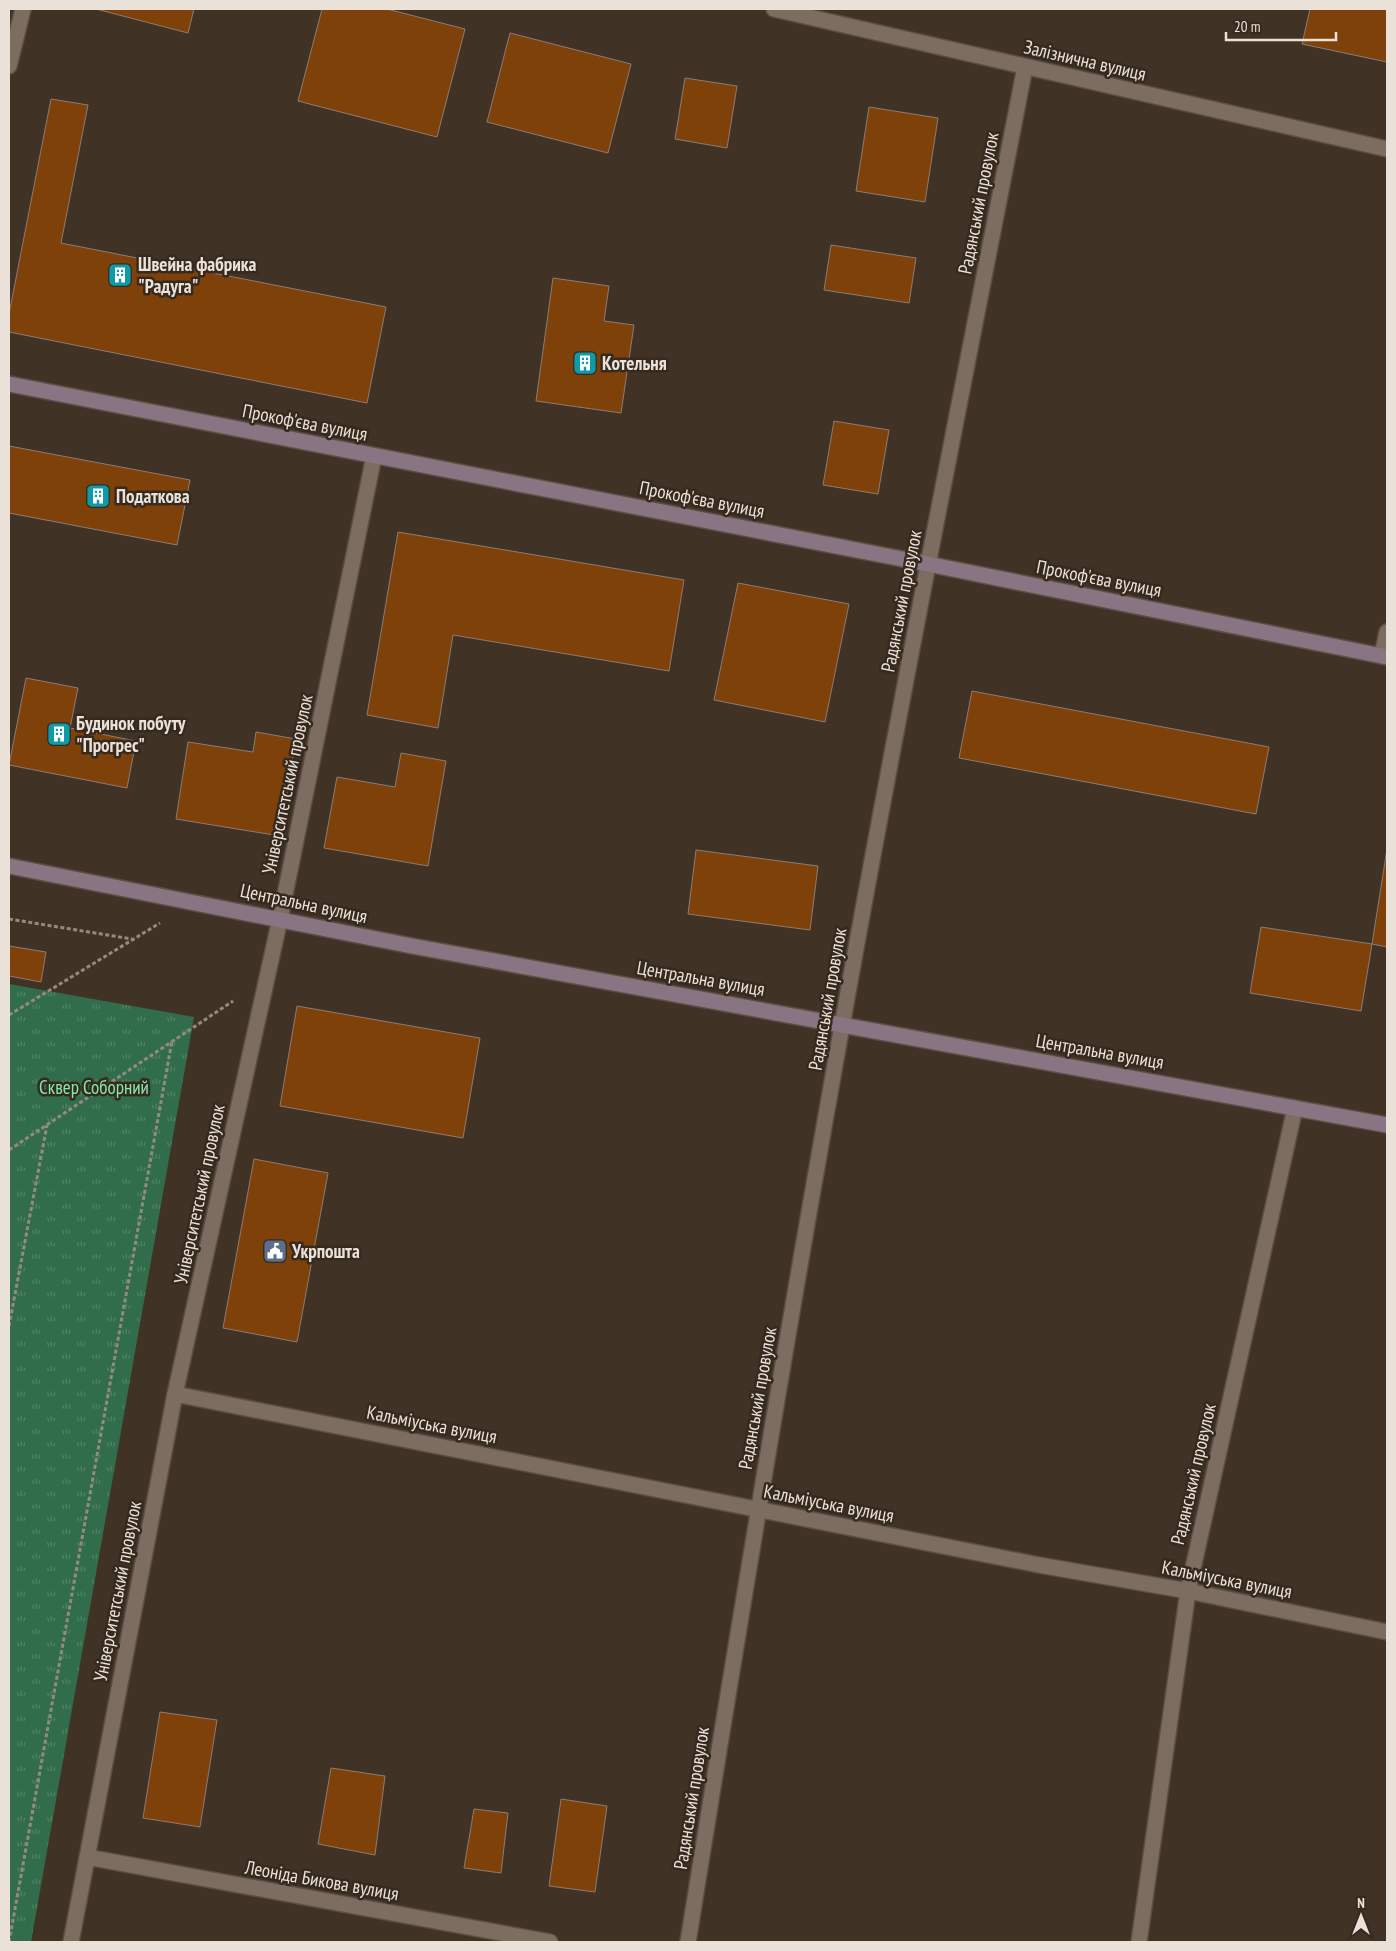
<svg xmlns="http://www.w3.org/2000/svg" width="1396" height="1951" viewBox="0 0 1396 1951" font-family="'PT Sans Narrow',sans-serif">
<defs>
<pattern id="park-tufts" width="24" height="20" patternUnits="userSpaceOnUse" patternTransform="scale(1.25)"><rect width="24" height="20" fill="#326d4b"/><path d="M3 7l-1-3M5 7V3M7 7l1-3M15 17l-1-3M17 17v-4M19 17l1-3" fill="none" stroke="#508264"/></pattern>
</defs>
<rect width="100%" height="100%" fill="#403326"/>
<polygon fill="url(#park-tufts)" points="9,984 194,1017 31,1942 9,1942"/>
<g fill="#7f410a" stroke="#8e7c71">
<polygon points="96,9 194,9 188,33"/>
<polygon points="322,9 387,9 465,29 437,137 298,101"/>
<polygon points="1310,9 1387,9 1387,62 1302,44"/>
<polygon points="510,33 631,64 608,153 487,122"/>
<polygon points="685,78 737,86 727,148 675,139"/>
<polygon points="51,99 88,105 61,243 386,307 367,403 9,332 9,314"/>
<polygon points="869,107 938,118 925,202 856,191"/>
<polygon points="831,245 916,258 909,303 824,290"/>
<polygon points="553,278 609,286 604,321 634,325 621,413 536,401"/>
<polygon points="834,421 889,430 878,494 823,485"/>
<polygon points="9,446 190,480 177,545 9,513"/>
<polygon points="398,532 684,580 669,671 453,635 438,728 367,715"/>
<polygon points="738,583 849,604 825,722 714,700"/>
<polygon points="26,678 78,688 70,728 136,741 127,788 9,765"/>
<polygon points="972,691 1269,747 1256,814 959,758"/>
<polygon points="256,732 296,739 280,836 176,819 188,742 253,752"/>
<polygon points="401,753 446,761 428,866 324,848 337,777 395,787"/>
<polygon points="1387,849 1387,947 1372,944"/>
<polygon points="696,850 818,866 810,930 688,914"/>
<polygon points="1261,927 1372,944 1361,1011 1250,993"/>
<polygon points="9,946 46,952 41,982 9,976"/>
<polygon points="297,1006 480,1038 463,1138 280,1106"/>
<polygon points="254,1159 328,1173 297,1342 223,1328"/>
<polygon points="160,1712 217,1720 200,1827 143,1818"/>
<polygon points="331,1768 385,1776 375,1855 318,1844"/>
<polygon points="561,1799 607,1806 595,1892 549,1886"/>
<polygon points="474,1809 508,1813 501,1873 464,1868"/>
</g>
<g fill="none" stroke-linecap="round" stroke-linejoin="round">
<g stroke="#5a4e44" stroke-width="18">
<g id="street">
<polyline points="774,9 1387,149"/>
<polyline points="9,66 23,9"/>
<polyline points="1382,656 1387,632"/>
<polyline points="175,1394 1039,1565 1188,1591 1387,1632"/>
<polyline points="87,1857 550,1942"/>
<polyline points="71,1942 175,1394 280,919 374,456"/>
<path d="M688,1942C737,1637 787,1331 842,1026C899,706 963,386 1025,67"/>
<polyline points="1139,1942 1188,1591 1295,1108"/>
</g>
</g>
<g stroke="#5a4e44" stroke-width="18">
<g id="secondary">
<polyline points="9,384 928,564 1387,657"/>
<polyline points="9,866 412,946 1387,1125"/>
</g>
</g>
<g stroke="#958a80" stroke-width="3" stroke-dasharray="4 2.5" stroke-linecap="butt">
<polyline points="9,919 132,939"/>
<polyline points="9,1015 160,923"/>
<polyline points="9,1150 233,1001"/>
<polyline points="9,1326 47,1125"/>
<polyline points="9,1942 172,1041"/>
</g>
<use href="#street" stroke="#7d6d60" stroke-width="15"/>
<use href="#secondary" stroke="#887482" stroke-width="15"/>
</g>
<defs>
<g id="building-square" transform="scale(1.25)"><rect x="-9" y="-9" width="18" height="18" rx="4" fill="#0f9aa8" stroke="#36291d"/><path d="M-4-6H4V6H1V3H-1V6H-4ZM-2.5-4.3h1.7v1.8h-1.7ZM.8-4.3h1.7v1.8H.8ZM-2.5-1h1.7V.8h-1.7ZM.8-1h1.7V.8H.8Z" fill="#fff"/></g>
<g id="civic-square" transform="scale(1.25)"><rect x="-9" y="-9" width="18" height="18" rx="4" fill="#5c6f8a" stroke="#36291d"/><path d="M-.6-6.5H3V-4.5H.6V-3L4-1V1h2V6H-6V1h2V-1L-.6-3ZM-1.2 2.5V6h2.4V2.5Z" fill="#fff"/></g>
</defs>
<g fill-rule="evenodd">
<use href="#building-square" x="120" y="275"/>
<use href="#building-square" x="585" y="363"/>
<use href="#building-square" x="98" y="496"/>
<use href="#building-square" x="59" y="734"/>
<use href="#civic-square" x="275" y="1251"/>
</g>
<g text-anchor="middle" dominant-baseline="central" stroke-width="5" stroke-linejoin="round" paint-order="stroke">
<g font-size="19" fill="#eae1d9" stroke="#36291d">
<text transform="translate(1085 60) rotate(13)">Залізнична вулиця</text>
<text transform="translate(978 203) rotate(-79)">Радянський провулок</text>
<text transform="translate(305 422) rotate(11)">Прокоф'єва вулиця</text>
<text transform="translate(702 499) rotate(11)">Прокоф'єва вулиця</text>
<text transform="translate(1099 578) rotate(11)">Прокоф'єва вулиця</text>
<text transform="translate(901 601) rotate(-79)">Радянський провулок</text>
<text transform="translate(287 784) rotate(-78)">Університетський провулок</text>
<text transform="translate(304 903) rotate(12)">Центральна вулиця</text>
<text transform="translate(701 978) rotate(10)">Центральна вулиця</text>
<text transform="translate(827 999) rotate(-80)">Радянський провулок</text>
<text transform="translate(1100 1051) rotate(10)">Центральна вулиця</text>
<text transform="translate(199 1194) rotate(-78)">Університетський провулок</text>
<text transform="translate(757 1398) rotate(-80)">Радянський провулок</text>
<text transform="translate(432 1424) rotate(11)">Кальміуська вулиця</text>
<text transform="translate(1193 1474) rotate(-77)">Радянський провулок</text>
<text transform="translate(829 1503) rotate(11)">Кальміуська вулиця</text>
<text transform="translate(1227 1579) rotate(11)">Кальміуська вулиця</text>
<text transform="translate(117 1591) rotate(-79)">Університетський провулок</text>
<text transform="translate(691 1798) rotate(-81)">Радянський провулок</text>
<text transform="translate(322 1880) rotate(10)">Леоніда Бикова вулиця</text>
</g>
<g font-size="19" font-weight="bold" fill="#eae1d9" stroke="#36291d" text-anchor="start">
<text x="138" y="264">Швейна фабрика<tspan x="138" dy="22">"Радуга"</tspan></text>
<text x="602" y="363">Котельня</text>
<text x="116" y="496">Податкова</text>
<text x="76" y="723">Будинок побуту<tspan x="76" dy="22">"Прогрес"</tspan></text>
<text x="292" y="1251">Укрпошта</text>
</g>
<g font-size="19" fill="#81ebac" stroke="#36291d">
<text x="94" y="1087">Сквер Соборний</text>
</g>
</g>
<rect width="1396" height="1951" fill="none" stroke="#eae1d9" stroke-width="20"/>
<g transform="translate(1361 1916)" stroke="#36291d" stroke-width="4" paint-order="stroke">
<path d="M0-4L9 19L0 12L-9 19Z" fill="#eae1d9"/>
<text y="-8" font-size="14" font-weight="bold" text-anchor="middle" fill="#eae1d9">N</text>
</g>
<path d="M1226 32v8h110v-8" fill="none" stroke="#eae1d9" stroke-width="2.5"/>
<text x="1234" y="32" font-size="15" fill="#eae1d9" stroke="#36291d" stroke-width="4" paint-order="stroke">20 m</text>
</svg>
